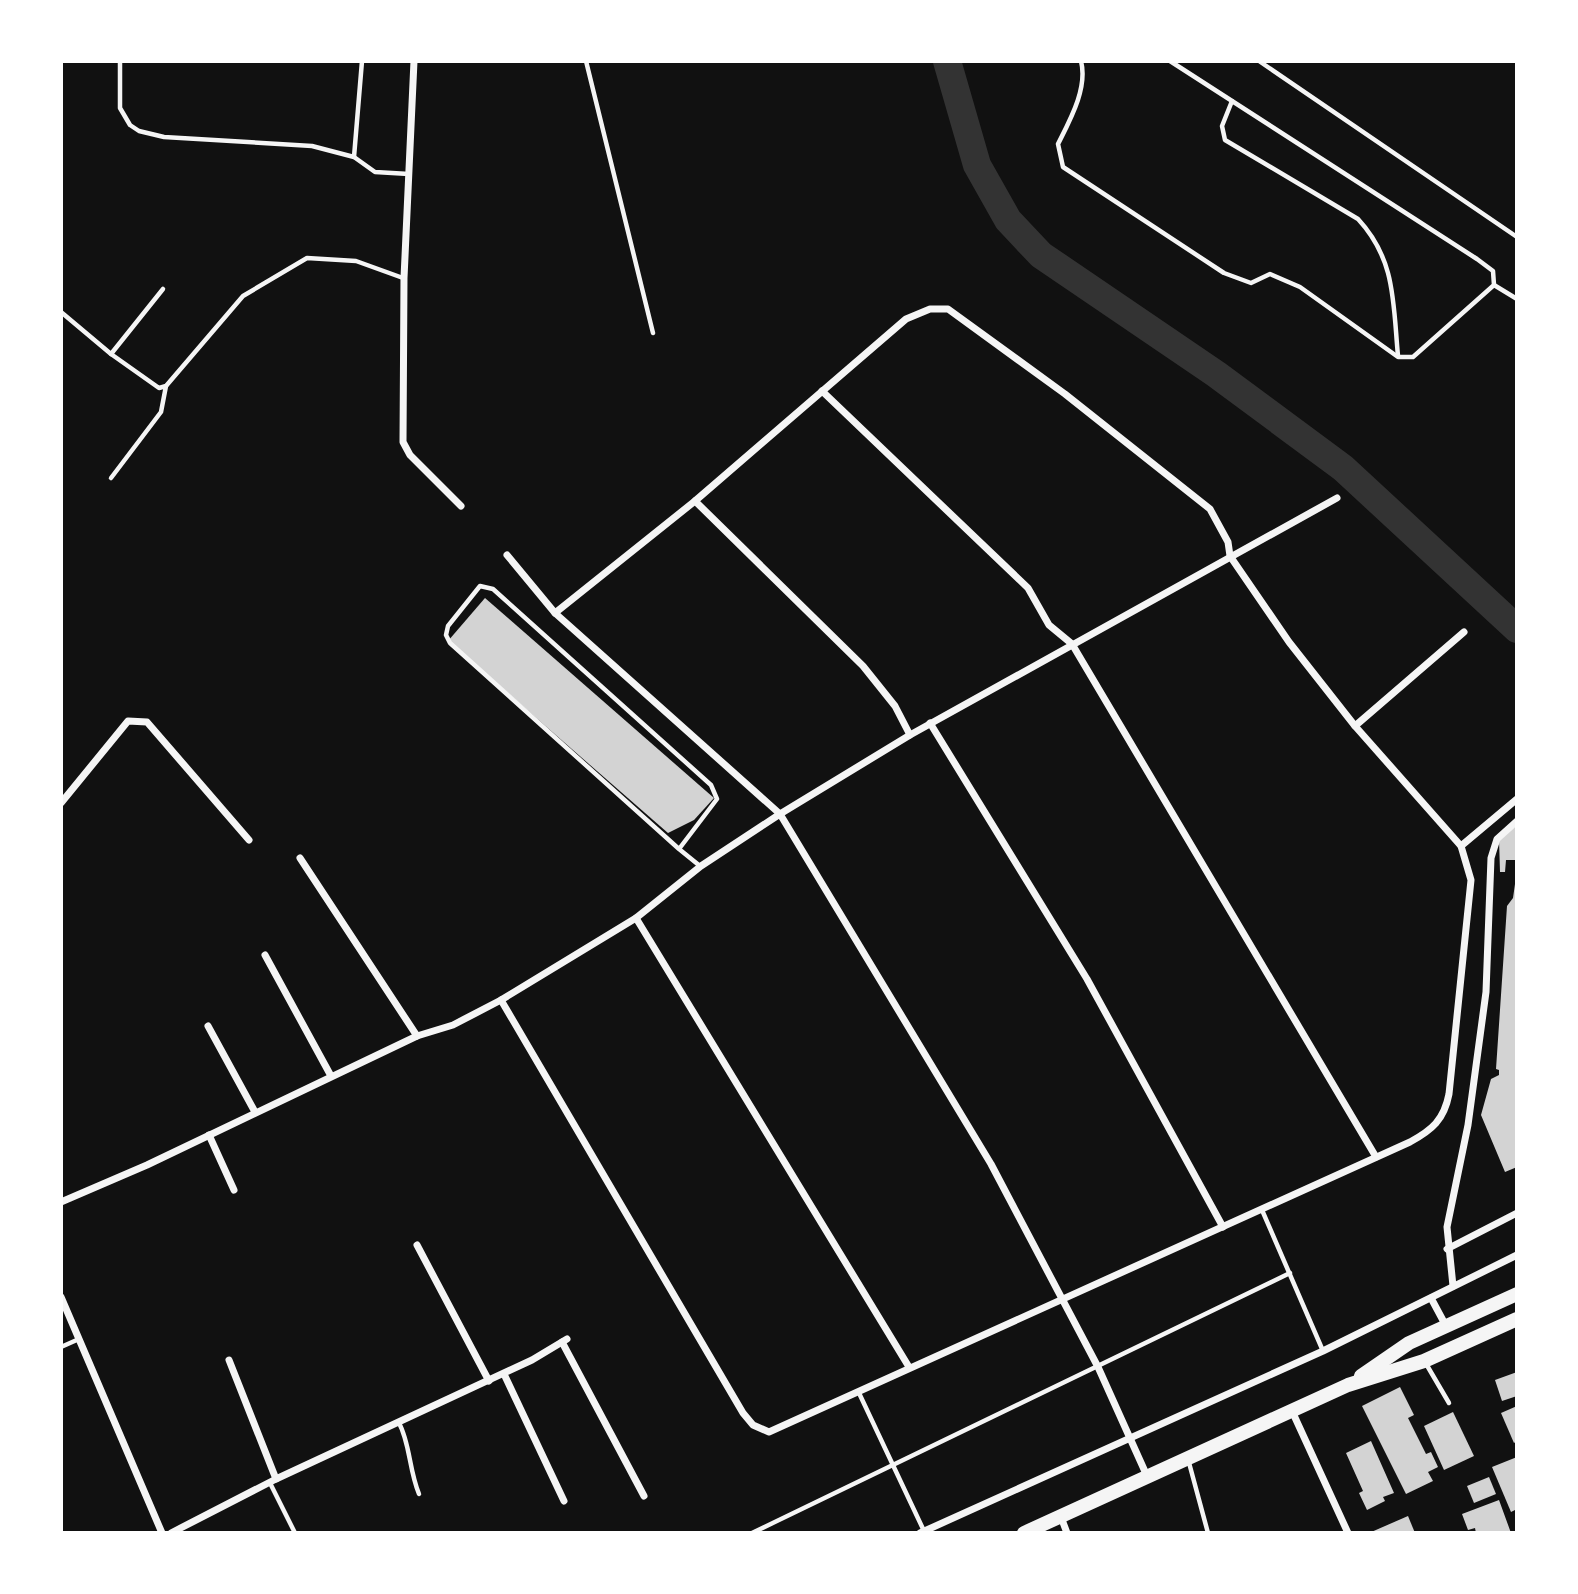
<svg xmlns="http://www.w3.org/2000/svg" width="1578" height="1594" viewBox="0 0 1578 1594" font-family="Poppins,sans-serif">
<rect width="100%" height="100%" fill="#111"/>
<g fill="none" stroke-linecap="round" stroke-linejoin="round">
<polyline stroke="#333" stroke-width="28" points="947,61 977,165 1008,220 1041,255 1216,374 1343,468 1517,629"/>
</g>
<g fill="#d3d3d3">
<polygon points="485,598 714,798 694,820 668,833 448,641"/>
<polygon points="1517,825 1515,860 1506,860 1505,872 1500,872 1499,839"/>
<polygon points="1515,884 1517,1167 1505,1172 1481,1115 1491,1079 1499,1075 1499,1070 1496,1069 1507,906 1513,898"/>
<polygon points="1517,1372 1517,1396 1502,1401 1495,1380"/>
<polygon points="1400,1387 1414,1415 1408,1418 1426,1454 1431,1452 1438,1467 1428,1472 1433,1481 1406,1494 1362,1406"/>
<polygon points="1517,1406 1517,1441 1514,1443 1501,1413"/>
<polygon points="1453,1412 1474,1456 1444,1470 1424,1426"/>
<polygon points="1371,1441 1394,1493 1383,1497 1385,1501 1367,1510 1359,1493 1363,1491 1346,1453"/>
<polygon points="1517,1457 1517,1509 1511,1512 1492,1467"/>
<polygon points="1489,1477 1496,1494 1474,1503 1467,1486"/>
<polygon points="1499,1500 1511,1533 1476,1533 1475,1528 1468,1530 1462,1514"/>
<polygon points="1408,1516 1415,1533 1369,1533"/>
</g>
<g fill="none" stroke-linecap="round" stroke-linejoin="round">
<g stroke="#f5f5f5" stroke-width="4.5">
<polyline points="120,61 120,108 130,125 139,131 164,137 312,146 354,157 375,172 409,174"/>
<polyline points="586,61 653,333"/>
<path d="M1081,61C1088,88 1070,120 1058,144L1063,167L1224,273L1251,283L1270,274L1300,287L1398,357H1413L1494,285L1493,271L1477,259L1170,61"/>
<polyline points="1259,61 1517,237"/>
<path d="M1232,101L1222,126L1225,140L1358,219C1396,260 1393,303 1398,356"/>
<polyline points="354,157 362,61"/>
<polyline points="1494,285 1517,299"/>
<polyline points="61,312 111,354 159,388 166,386 243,296 307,258 356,261 403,278"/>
<polyline points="111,354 163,289"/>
<polyline points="111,478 161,412 166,386"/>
<polyline points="679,849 450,643 446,635 448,626 480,586 493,589 711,785 717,799 679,849 700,866"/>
<polyline points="1262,1210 1323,1351"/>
<polyline points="61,1347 79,1339"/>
<polyline points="1425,1362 1449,1403"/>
<polyline points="859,1393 924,1531"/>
<path d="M399,1423C410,1443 409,1470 419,1494"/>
<polyline points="1188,1459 1208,1533"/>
<polyline points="270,1483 295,1533"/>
<polyline points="752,1533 1290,1273"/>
</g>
<g stroke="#f5f5f5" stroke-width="7">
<polyline points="414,61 404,278 403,442 410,455 461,506"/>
<polyline points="822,391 1028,588 1049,625 1072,644 1376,1157"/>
<polyline points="695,501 863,666 895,706 910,735"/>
<polyline points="507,555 555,613 780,814 991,1164 1098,1367 1147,1476"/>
<polyline points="930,723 1087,979 1223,1227"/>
<polyline points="1355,726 1464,632"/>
<polyline points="61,803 128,721 147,722 249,840"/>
<polyline points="1461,846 1517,799"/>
<polyline points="300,858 417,1036"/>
<polyline points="636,918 909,1367"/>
<polyline points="265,955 331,1076"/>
<path d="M501,1000L743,1413L753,1425L769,1432L1410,1142C1432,1130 1444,1120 1449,1094L1471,880L1461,846L1355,726L1289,642L1230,556L1228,542L1210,509L1065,394L948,309H930L906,319L695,501L555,613"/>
<polyline points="208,1026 255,1112"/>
<polyline points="209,1135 234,1190"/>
<polyline points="61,1202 147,1165 417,1036 453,1025 501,1000 636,918 701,866 780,814 910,735 1337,498"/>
<polyline points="417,1245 489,1381"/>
<polyline points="1447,1249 1517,1213"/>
<polyline points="1453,1286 1447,1227 1468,1125 1486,992 1491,858 1497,839 1517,821"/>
<polyline points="61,1297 162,1533"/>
<polyline points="1431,1298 1446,1326"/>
<polyline points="562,1342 644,1496"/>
<polyline points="229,1360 276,1479"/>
<polyline points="504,1374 564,1501"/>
<polyline points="1292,1411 1348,1533"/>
<polyline points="1061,1517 1067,1533"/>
<polyline points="171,1533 276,1479 532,1360 567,1339"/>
<polyline points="920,1533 1323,1351 1517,1255"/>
</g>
<g stroke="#f5f5f5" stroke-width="14">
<polyline points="1361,1376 1409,1343 1517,1294"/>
<polyline points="1024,1533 1348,1385 1424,1361 1517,1319"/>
</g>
</g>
<rect width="1578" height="1594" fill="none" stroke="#ffffff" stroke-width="126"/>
</svg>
